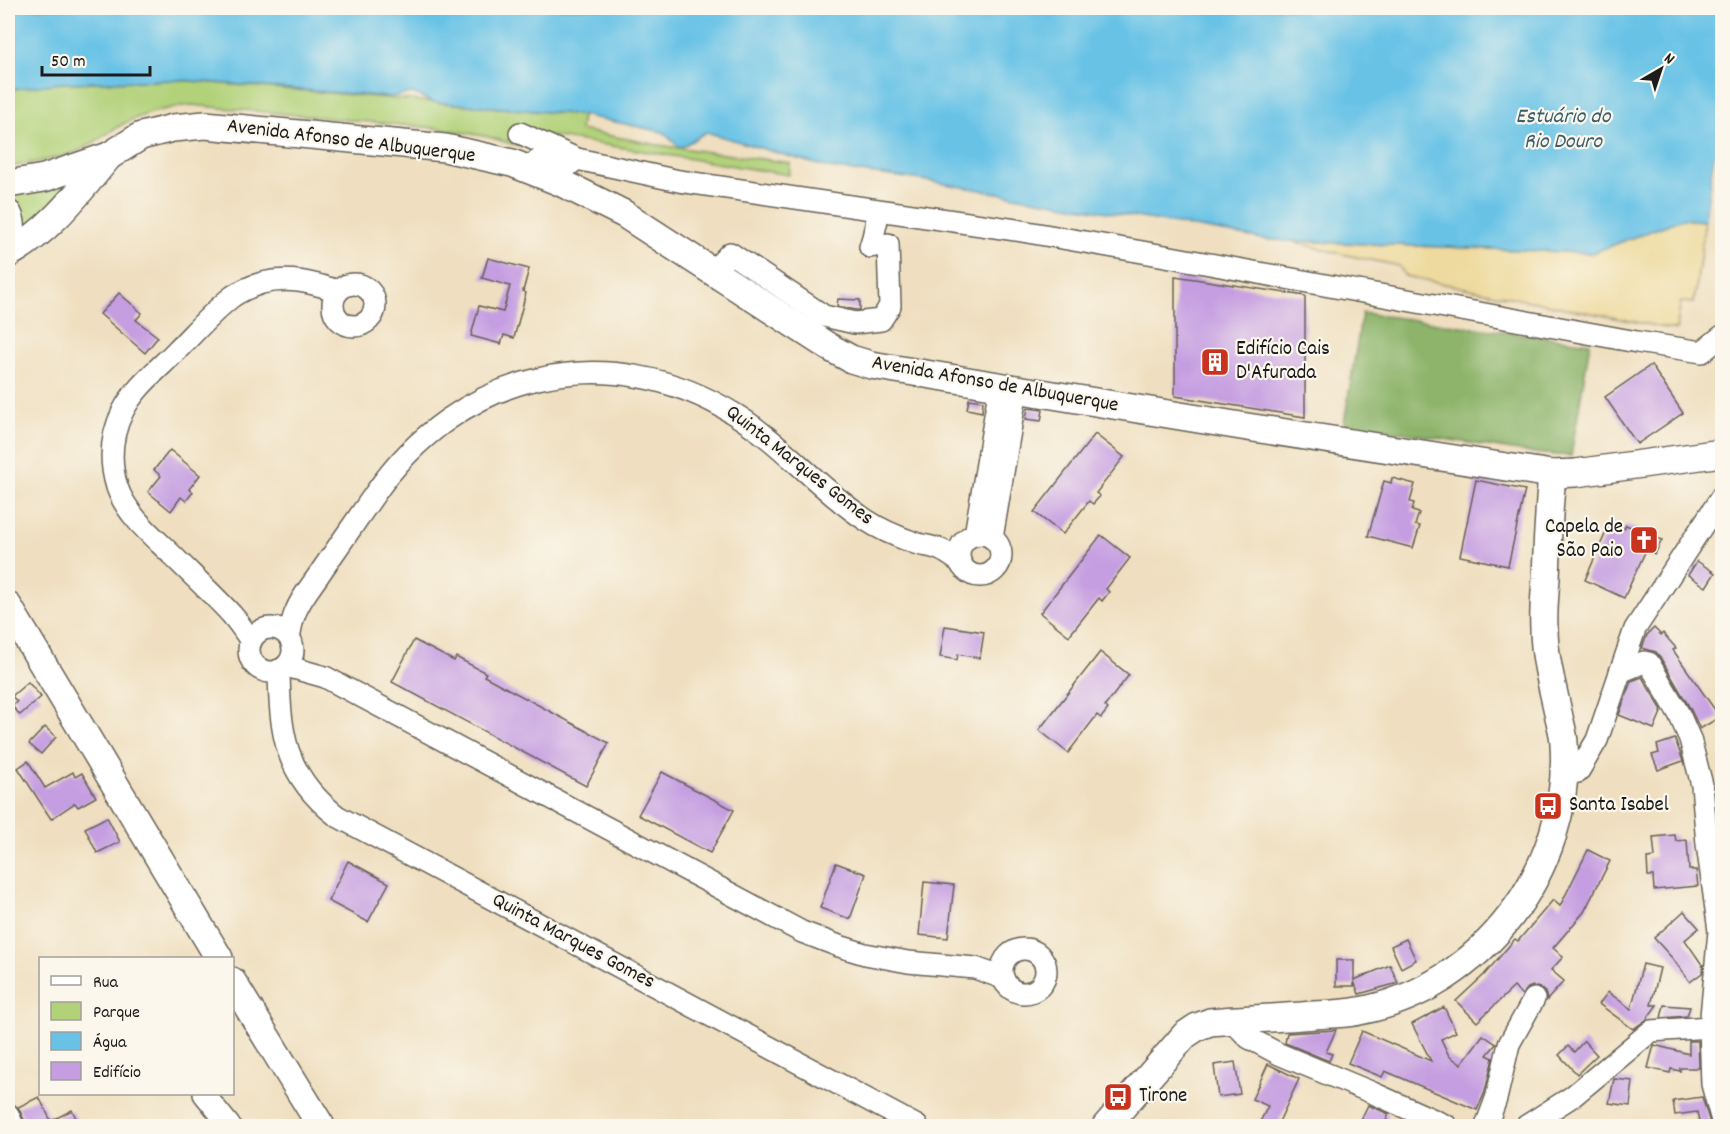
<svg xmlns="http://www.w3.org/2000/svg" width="1730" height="1134" viewBox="0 0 1730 1134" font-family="Dekko,sans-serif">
<rect width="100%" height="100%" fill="#fbf7ec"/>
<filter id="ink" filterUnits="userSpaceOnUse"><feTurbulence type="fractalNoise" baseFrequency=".0167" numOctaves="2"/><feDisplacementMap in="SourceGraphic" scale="12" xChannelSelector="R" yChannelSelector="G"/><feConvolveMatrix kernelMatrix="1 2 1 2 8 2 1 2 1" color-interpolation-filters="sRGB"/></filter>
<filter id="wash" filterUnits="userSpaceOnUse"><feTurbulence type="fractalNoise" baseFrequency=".008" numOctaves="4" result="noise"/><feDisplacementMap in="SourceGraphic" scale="24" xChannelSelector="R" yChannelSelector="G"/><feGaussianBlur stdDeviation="1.35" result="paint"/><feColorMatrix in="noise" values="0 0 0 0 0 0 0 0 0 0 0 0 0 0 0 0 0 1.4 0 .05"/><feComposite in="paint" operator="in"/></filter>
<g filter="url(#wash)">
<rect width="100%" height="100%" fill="#efdfc0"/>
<g fill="#b2d27a" stroke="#67774b" stroke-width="1.5">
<path d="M8,8L62,83L179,80L582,115L580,130L658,145L790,163L789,175L521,131L519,146L489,137L445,129L191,105C165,108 139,114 116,128C103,136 90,146 76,152C54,160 30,163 8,167Z"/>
<polygon points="81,170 21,242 9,202 8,201 8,189"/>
</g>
<polygon fill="#8db46a" stroke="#546843" stroke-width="1.5" points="1362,313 1590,343 1571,456 1531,453 1344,423"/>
<polygon fill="#eeda9e" stroke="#857b5d" stroke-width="1.5" points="1682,219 1705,221 1694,303 1681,302 1676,330 1405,276 1399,266 1342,254 1291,241 1592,253"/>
<polygon fill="#68c2e6" stroke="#426f81" stroke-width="1.5" points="8,8 1722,8 1722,101 1705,221 1682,219 1592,253 1269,240 922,180 829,168 706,132 680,148 663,132 582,115 432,102 413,93 390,97 179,80 61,83 8,90"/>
<polygon fill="#efdfc0" points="1722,101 1722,122 1708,221 1705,224"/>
<g id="blocks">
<g fill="#c59de1">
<polygon points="488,258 529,269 523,291 526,293 514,338 504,335 501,344 471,336 479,306 503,312 510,286 482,278"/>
<polygon points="1175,276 1305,296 1305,417 1175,396"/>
<polygon points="119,293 142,313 136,320 158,337 145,353 100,314"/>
<polygon points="838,299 860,300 860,310 856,310 837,306"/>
<polygon points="1651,365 1683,413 1637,444 1605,397"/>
<polygon points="969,399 983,401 982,412 967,409"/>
<polygon points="1028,408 1043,410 1041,421 1026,419"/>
<polygon points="1095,434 1124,457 1096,493 1100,496 1093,504 1089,501 1063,534 1034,512"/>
<polygon points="170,450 200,475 189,489 193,492 186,501 181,497 171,511 148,492 161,476 154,470"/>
<polygon points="1392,478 1415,484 1410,502 1414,503 1412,511 1419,513 1415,525 1420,526 1413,548 1368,536 1384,481 1391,483"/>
<polygon points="1476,480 1525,490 1508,566 1460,556"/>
<polygon points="1610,523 1624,529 1626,525 1662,540 1655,554 1646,550 1624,598 1585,580"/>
<polygon points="1101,535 1130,558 1106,589 1109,592 1102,601 1099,598 1069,636 1040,613"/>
<polygon points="1697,561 1715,573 1706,587 1688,575"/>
<polygon points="945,626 984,632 980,658 958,654 957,660 940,657"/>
<polygon points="1654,628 1661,635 1663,633 1676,648 1673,650 1720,717 1700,729 1690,708 1660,657 1656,652 1642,648 1647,635"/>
<polygon points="414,640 454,661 456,657 486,673 484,676 609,743 586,786 392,682"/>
<polygon points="1100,652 1129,675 1105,706 1108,709 1101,718 1097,715 1068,753 1039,730"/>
<polygon points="1642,677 1662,710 1654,729 1619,715 1631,681"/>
<polygon points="28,682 41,697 20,715 12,706 17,702 12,696"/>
<polygon points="45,727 56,737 41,754 29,744"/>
<polygon points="1675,739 1683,761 1658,770 1652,755 1659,753 1657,745"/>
<polygon points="28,761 45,788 73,772 75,777 82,773 96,797 78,807 75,803 51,819 18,768"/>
<polygon points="662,772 734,810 710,853 638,815"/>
<polygon points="107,817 120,842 97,853 85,828"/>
<polygon points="1675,835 1676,841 1687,840 1689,870 1696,870 1698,886 1654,890 1653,876 1648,876 1647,858 1655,857 1653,837"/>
<polygon points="1588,850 1610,861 1584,912 1553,948 1563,957 1551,970 1564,981 1547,1000 1545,992 1540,988 1533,986 1528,988 1522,995 1514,987 1477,1022 1456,1001 1484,975 1515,939 1518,941 1553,900 1560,906"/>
<polygon points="348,861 389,883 368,922 328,901"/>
<polygon points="836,863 866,874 850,919 820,908"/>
<polygon points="924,882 954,885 948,938 919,935"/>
<polygon points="1684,911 1699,928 1685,940 1703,966 1702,973 1690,982 1673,959 1654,938"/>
<polygon points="1406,939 1416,960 1401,968 1391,946"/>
<polygon points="1336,960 1354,960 1354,980 1390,965 1398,983 1359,994 1354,981 1354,986 1336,986"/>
<polygon points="1643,964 1660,968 1651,1005 1657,1005 1646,1020 1633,1029 1599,1004 1608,992 1631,1009"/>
<polygon points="1664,1005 1690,1007 1687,1016 1661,1018"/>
<polygon points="1444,1007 1456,1032 1441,1039 1449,1056 1461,1064 1483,1035 1496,1044 1487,1055 1493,1058 1485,1092 1477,1110 1385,1071 1382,1077 1348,1063 1362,1031 1431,1061 1412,1024"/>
<polygon points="1336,1030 1326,1052 1332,1054 1329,1061 1285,1043 1287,1033"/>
<polygon points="1584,1041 1597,1055 1577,1074 1559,1055 1568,1046 1574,1052"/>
<polygon points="1689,1041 1698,1041 1699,1068 1680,1068 1680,1071 1671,1069 1670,1073 1648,1068 1654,1045 1689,1054"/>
<polygon points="1235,1062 1240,1094 1218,1097 1214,1065"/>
<polygon points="1268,1064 1299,1079 1277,1126 1269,1126 1260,1122 1268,1106 1252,1099"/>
<polygon points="1614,1079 1633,1081 1630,1106 1609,1103"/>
<polygon points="39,1097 51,1121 72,1110 80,1126 27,1126 18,1107"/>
<polygon points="1702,1097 1711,1126 1700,1126 1697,1112 1675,1115 1673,1101"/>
<polygon points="1368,1105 1389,1114 1384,1126 1358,1126"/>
</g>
</g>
</g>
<g filter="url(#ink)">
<use href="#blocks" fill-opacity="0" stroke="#666055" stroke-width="1.5"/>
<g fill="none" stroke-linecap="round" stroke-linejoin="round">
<g stroke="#666055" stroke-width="24">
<g id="minor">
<polyline points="520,133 577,159"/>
<polyline points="537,161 564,169 577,159 679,181 1016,230 1171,257 1637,342 1702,352 1722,336"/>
<polyline points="713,271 730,253 824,316 855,323 881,320 890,306 888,244 870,247 873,237 879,211"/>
<circle cx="354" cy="305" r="21"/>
<circle cx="980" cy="555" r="21"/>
<polyline points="975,535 1000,386"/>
<polyline points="992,538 1017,389"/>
<circle cx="271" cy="650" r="22"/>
<path d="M289,637C291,629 292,619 296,611C301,598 312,585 320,573C338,547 356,521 374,495C458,372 608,335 736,415C783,444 819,489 866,520C881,530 898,537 915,543C923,546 933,546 941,550C948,553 954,558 960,562"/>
<path d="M251,641C245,632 239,623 232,615C214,595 193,576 174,557C153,536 127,516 117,487C109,461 111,435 123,411C135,387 159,369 177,350C195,332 213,311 233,296C242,290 252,286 262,283C289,276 313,283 338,291"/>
<polyline points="286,666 325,677 802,932 839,946 865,954 908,962 975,968 1003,978"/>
<path d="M279,670C280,733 284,775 337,816L917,1126"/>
<polyline points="1620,672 1644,662 1649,663 1679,714 1690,739 1702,785 1707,844 1719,931 1710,1027 1712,1084 1722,1121"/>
<polyline points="1563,775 1578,772 1597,740 1635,629 1722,496"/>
<circle cx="1024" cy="971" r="22"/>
<polyline points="1233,1022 1249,1038 1279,1054 1373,1093 1447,1126"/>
<polyline points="204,1094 230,1126"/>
<polyline points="8,1114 13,1126"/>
<polyline points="1486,1126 1496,1099 1509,1044 1534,999"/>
<polyline points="1526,1126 1573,1096 1651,1031 1710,1027"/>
</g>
</g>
<g stroke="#666055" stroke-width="30">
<g id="major">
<polyline points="8,184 44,178 109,156 141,136 173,128 205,125 445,148 512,163 560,182 624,214 829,347 851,359 871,365 1247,427 1552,474 1576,473 1722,453"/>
<path d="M8,214C14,225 11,235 8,247"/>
<path d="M8,254C49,232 79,192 109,156"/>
<polyline points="8,606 219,958"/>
<polyline points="232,981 321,1126"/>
<path d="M1106,1126L1185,1035L1197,1027L1210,1022C1245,1019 1280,1018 1314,1015C1329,1014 1345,1014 1359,1011C1483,988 1572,868 1564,744C1564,735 1561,726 1559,717C1553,688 1544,658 1544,628C1543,611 1545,594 1546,578C1547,543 1549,508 1552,474"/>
</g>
</g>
<use href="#minor" stroke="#fff" stroke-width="21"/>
<use href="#major" stroke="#fff" stroke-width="27"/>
</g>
</g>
<defs>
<g id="building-square" transform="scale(1.5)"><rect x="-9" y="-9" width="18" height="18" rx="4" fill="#c8321e" stroke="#fbf7ec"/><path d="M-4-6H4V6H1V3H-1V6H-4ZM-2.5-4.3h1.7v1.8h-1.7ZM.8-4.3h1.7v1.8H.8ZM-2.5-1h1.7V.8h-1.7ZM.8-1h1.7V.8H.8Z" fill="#fff"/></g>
<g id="church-square" transform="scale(1.5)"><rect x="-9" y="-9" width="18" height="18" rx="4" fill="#c8321e" stroke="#fbf7ec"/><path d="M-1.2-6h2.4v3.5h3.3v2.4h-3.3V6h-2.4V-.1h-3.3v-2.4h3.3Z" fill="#fff"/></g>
<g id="bus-square" transform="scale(1.5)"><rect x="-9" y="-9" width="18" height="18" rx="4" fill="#c8321e" stroke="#fbf7ec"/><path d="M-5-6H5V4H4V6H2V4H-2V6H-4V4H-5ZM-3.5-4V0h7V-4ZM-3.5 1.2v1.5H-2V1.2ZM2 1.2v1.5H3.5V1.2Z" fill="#fff"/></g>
</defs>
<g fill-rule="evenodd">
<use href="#building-square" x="1215" y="362"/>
<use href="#church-square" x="1644" y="540"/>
<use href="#bus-square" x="1548" y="806"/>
<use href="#bus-square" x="1118" y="1097"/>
</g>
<g text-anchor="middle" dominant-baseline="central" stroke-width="4.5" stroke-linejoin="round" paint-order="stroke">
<g font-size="21" fill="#1c1c1c" stroke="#fbf7ec">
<text transform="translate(351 142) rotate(7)">Avenida Afonso de Albuquerque</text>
<text transform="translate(995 385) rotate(10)">Avenida Afonso de Albuquerque</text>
<text transform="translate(799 466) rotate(38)">Quinta Marques Gomes</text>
<text transform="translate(573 942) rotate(28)">Quinta Marques Gomes</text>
</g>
<g font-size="21" fill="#1c1c1c" stroke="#fbf7ec" text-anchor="start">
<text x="1236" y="350">Edifício Cais<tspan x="1236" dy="24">D'Afurada</tspan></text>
<text x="1623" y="528" text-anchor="end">Capela de<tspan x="1623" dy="24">São Paio</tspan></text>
<text x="1569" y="806">Santa Isabel</text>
<text x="1139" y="1097">Tirone</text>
</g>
<g font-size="22" font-style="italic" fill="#3a5e6d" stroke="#fbf7ec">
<text x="1563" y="117">Estuário do<tspan x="1563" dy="25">Rio Douro</tspan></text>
</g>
</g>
<rect width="1730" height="1134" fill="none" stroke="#fbf7ec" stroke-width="30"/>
<rect x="39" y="957" width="195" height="138" fill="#fbf7ec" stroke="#a29f99" stroke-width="1.5"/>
<rect x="51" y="976" width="30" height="9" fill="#ffffff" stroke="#a29f99" stroke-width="1.5"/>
<text x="93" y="987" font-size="18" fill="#1c1c1c">Rua</text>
<rect x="51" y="1002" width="30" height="18" fill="#b2d27a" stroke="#a29f99" stroke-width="1.5"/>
<text x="93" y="1017" font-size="18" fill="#1c1c1c">Parque</text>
<rect x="51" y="1032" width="30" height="18" fill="#68c2e6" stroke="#a29f99" stroke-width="1.5"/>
<text x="93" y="1047" font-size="18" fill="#1c1c1c">Água</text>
<rect x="51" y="1062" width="30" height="18" fill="#c59de1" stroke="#a29f99" stroke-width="1.5"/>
<text x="93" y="1077" font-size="18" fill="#1c1c1c">Edifício</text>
<g transform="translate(1661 69) rotate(39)" stroke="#fbf7ec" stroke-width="4.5" paint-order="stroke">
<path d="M0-4.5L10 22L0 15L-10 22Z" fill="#1c1c1c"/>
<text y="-9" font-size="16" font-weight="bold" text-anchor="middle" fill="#1c1c1c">N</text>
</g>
<path d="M42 66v9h108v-9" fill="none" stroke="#1c1c1c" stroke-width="3"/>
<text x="51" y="66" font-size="18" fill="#1c1c1c" stroke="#fbf7ec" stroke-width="4.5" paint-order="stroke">50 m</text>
</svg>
